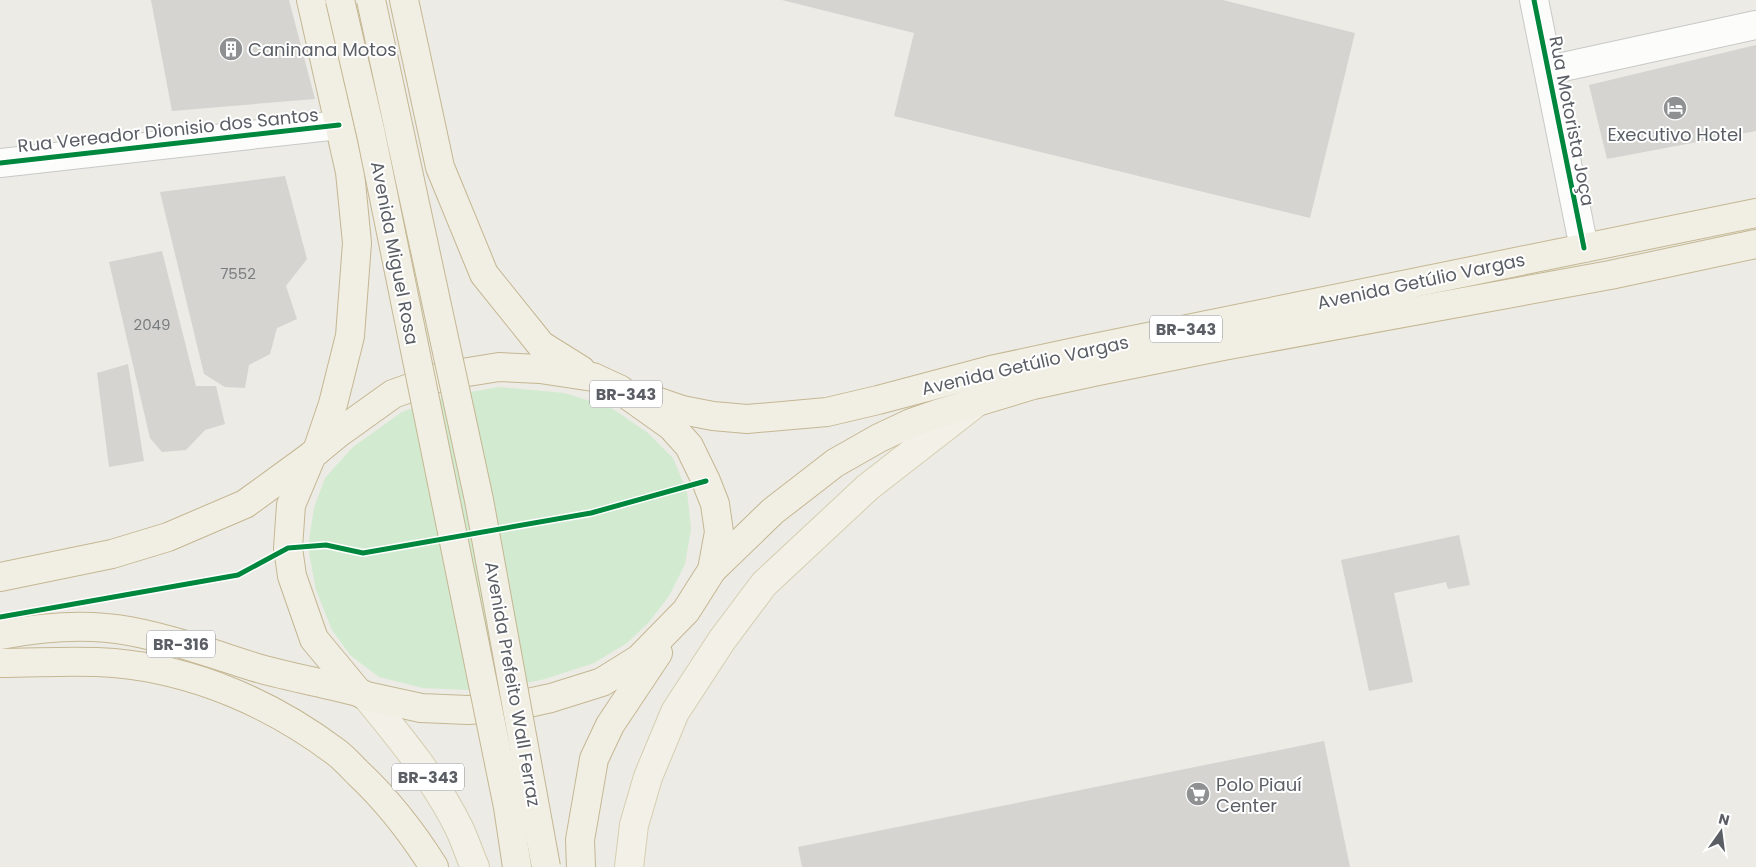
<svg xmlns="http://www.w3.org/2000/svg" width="1756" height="867" viewBox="0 0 1756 867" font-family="Poppins,sans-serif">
<rect width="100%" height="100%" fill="#ecebe5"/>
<polygon fill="#d2ead0" points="499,387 564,393 610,407 648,433 673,458 687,492 691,529 685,564 669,596 649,622 627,643 594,663 545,679 507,687 468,690 423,688 379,677 350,655 332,630 316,590 308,547 314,508 325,478 353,447 402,412 447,396"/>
<g fill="#d5d4d0">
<polygon points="151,0 289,0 315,99 172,111"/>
<polygon points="782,0 1223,0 1355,33 1310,218 894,116 914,33"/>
<polygon points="1756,45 1756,131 1607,159 1589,85"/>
<polygon points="285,176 307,259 286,286 297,319 277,328 270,354 249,365 245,388 225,387 204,374 160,192"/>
<polygon points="162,251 196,386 216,386 225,424 205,430 186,450 162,452 150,438 109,262"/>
<polygon points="128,364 144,461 109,467 97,373"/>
<polygon points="1459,535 1470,585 1448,589 1446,582 1394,593 1413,682 1369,691 1341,560"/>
<polygon points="1324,741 1350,867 802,867 798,847"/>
</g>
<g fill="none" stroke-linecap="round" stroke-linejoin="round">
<g stroke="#c8c9c8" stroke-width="30">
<g id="minor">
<polyline points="1534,0 1584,248"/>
<polyline points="1549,70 1756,25"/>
<polyline points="0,163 339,125"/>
</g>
</g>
<g stroke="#d6ceb1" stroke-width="30">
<g id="primary">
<path d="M366,696C398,735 437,782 459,828C465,840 469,854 475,867"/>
<polyline points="629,867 634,825 648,777 675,712 722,640 764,584 868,487 976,403"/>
</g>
</g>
<g stroke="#c4b792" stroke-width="30">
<g id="trunk">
<polyline points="311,0 350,172 357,243 350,336 333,404 317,451"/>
<polyline points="404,0 440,167 484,274 541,345 581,370"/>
<polygon points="499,367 540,369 593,377 619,389 671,426 689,446 706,481 715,504 719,532 712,570 686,611 639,659 602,682 551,698 510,707 468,710 421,708 366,696 358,692 314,639 292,576 288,548 291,505 312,455 340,432 393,394 443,376"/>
<polyline points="647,398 682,410 713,416 747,419 827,412 878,400 991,370 1089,349 1756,213"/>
<polyline points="712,570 773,511 835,463 879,438 911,423 937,414 1033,385 1098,371 1223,346 1610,275 1756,244"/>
<polyline points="0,577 112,554 168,537 245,504 311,456"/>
<path d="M0,635C42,627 87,623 129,631C172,639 213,654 254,667C288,677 324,683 358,692"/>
<path d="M0,663C38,663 76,660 114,663C195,670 272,704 336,752C344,758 351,766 358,773C389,802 412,832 434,867"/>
<polyline points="581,867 580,840 594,759 610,725 658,653"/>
</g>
</g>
<use href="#minor" stroke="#fcfcfb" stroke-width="28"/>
<use href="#primary" stroke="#f3f1e7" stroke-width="28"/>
<use href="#trunk" stroke="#f1eee4" stroke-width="28"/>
<g stroke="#c4b792" stroke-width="30" stroke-linecap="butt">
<g id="trunk-bridge">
<polyline points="340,0 371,134 508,807 517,867"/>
<polyline points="371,0 479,500 546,867"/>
</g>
</g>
<use href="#trunk-bridge" stroke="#f1eee4" stroke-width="28"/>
<g stroke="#fff" stroke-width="8">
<g id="cycleway">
<polyline points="1534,0 1584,248"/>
<polyline points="0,163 339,125"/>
<polyline points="0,617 238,575 288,548 326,545 363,553 591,513 706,481"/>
</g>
</g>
<use href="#cycleway" stroke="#00873e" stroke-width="5"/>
</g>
<defs>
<g id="building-disc" transform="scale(1.25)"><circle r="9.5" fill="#8e9092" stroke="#fff"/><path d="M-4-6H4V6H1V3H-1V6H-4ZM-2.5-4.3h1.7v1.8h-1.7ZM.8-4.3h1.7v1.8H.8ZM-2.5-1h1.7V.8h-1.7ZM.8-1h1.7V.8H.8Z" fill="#fff"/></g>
<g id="hotel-disc" transform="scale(1.25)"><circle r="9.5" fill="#8e9092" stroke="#fff"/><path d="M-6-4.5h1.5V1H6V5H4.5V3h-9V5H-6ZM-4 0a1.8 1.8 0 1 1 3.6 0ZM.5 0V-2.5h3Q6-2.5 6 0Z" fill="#fff"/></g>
<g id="supermarket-disc" transform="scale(1.25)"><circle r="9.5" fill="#8e9092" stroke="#fff"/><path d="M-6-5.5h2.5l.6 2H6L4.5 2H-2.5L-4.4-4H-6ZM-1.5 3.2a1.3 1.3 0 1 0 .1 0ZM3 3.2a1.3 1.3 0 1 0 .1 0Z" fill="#fff"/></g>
</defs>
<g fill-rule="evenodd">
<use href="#building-disc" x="231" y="49"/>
<use href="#hotel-disc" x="1675" y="108"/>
<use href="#supermarket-disc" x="1198" y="794"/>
</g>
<g text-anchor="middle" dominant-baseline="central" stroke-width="4" stroke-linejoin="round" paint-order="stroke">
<g font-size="15" fill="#7a7d80">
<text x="238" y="273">7552</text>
<text x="152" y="324">2049</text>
</g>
<g fill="#fff" stroke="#8c8f93" stroke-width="1">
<rect x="1150" y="315.5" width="72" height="27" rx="4"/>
<rect x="590" y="380.5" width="72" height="27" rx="4"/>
<rect x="147" y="630.5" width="68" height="27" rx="4"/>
<rect x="392" y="763.5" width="72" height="27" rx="4"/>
</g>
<g font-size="16" font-weight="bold" fill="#5b5f65">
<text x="1186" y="329">BR-343</text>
<text x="626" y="394">BR-343</text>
<text x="181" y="644">BR-316</text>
<text x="428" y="777">BR-343</text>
</g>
<g font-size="18" fill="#5b5f65" stroke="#fff" text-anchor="start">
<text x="248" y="49">Caninana Motos</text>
<text x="1675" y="134" text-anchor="middle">Executivo Hotel</text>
<text x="1216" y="784">Polo Piauí<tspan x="1216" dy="21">Center</tspan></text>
</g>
<g font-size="18" fill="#5b5f65" stroke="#fff">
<text transform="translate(1572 121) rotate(79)">Rua Motorista Joça</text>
<text transform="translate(168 130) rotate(-6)">Rua Vereador Dionisio dos Santos</text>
<text transform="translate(395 253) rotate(79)">Avenida Miguel Rosa</text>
<text transform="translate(1421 281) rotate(-12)">Avenida Getúlio Vargas</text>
<text transform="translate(1025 365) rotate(-13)">Avenida Getúlio Vargas</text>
<text transform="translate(513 684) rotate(80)">Avenida Prefeito Wall Ferraz</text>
</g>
</g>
<g transform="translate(1721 832) rotate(14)" stroke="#ffffff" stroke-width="4" paint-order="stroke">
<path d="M0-4L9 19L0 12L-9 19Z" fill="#5b5f65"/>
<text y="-8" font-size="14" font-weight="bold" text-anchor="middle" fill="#5b5f65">N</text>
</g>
</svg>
